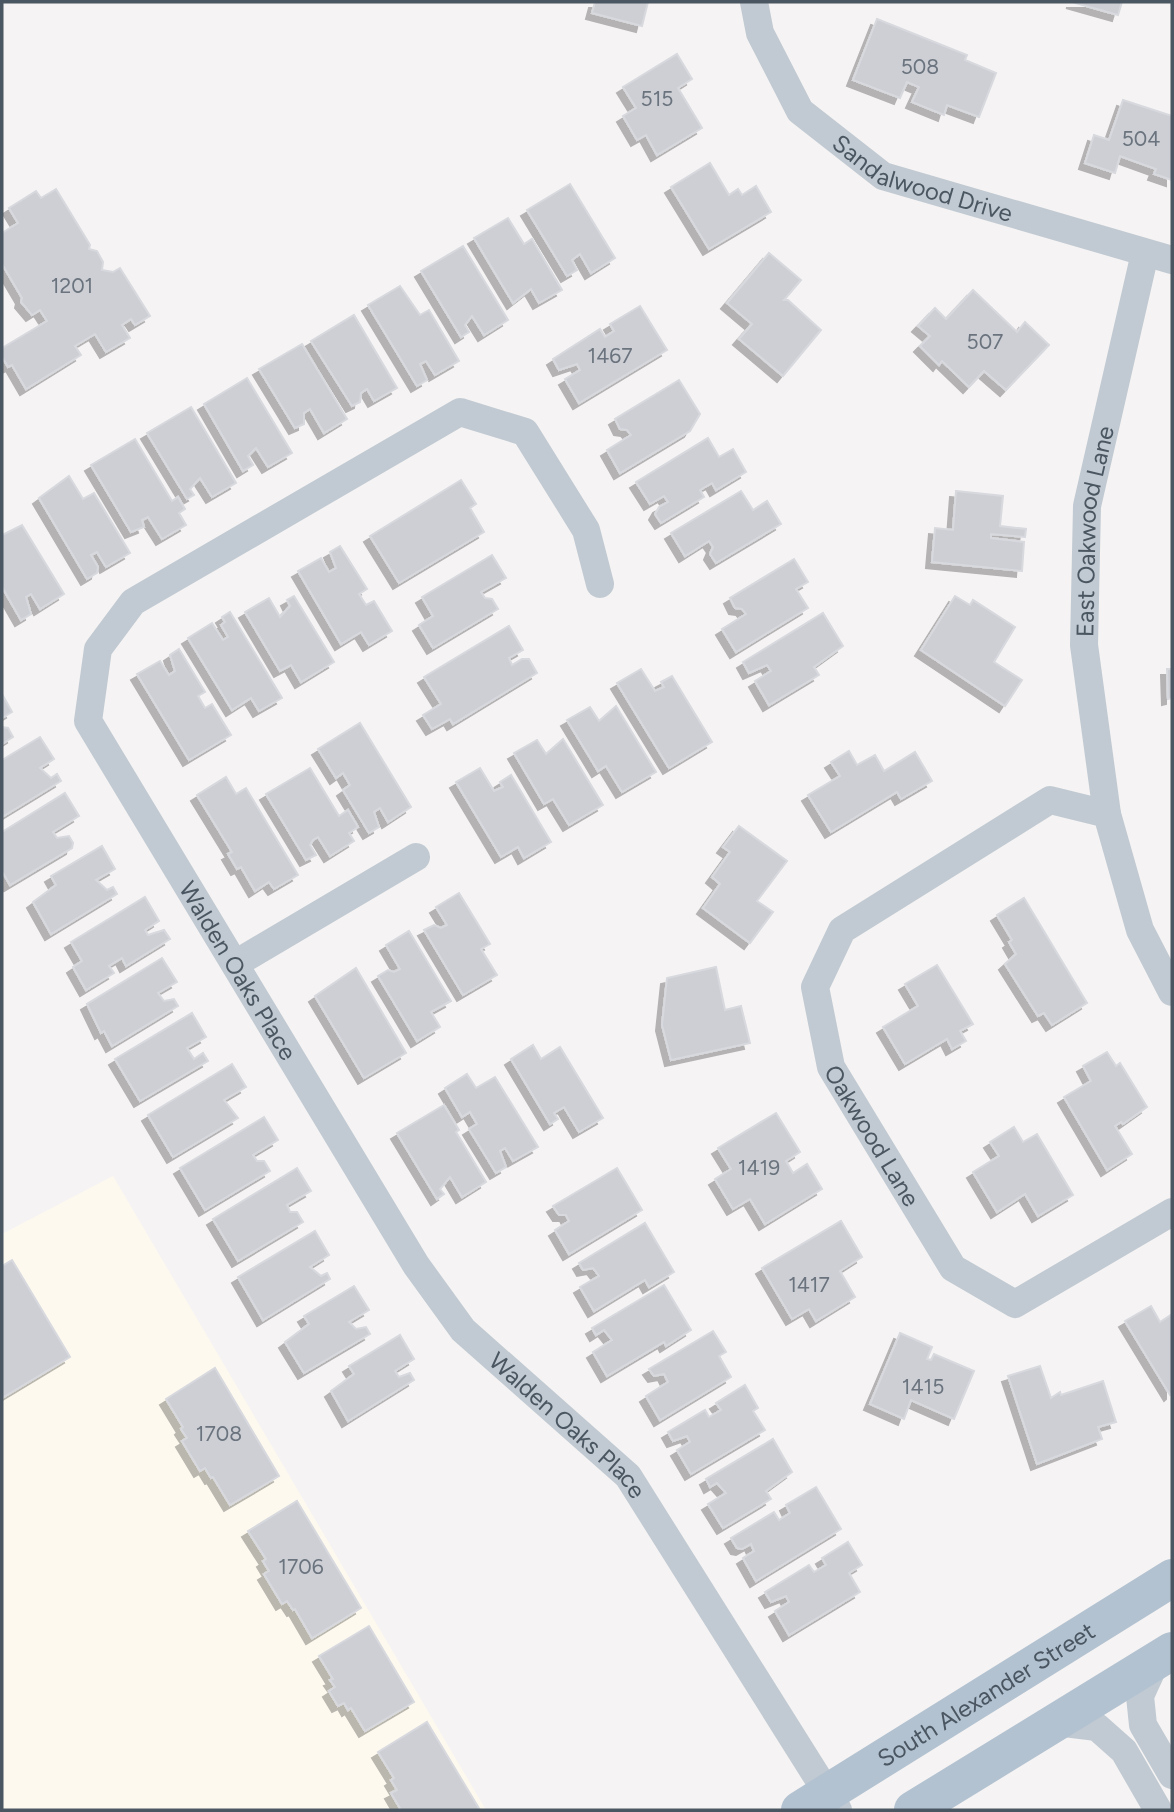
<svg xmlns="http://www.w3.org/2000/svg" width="1174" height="1812" viewBox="0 0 1174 1812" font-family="Figtree,sans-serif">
<defs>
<filter id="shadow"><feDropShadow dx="-6" dy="6" stdDeviation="0" flood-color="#0004"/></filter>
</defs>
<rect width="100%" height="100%" fill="#f5f3f3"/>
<polygon fill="#fdf9ef" points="113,1176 486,1810 2,1810 2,1234"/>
<g fill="#cdcfd5" stroke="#d7d9de" stroke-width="2" filter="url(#shadow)">
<polygon points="595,2 648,2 642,26 592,13"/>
<polygon points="1072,2 1122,2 1118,15"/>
<polygon points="877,19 967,55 965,60 996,73 979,117 947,105 944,115 912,102 919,87 907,82 900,98 853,80"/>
<polygon points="677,54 692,79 678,88 702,128 657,155 646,135 637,140 623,116 636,108 623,87"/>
<polygon points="1123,100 1172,116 1172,180 1154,174 1156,169 1120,156 1115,173 1085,163 1094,135 1109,140"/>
<polygon points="710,163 729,195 738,189 742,195 756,186 771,212 709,249 671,187"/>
<polygon points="570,184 615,258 591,273 580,254 572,260 577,270 567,276 527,210"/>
<polygon points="56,189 90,245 89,249 97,251 103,262 102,270 113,272 120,268 150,316 135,325 131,319 122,325 130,338 106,352 95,334 75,346 81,355 26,389 12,365 8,367 2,357 2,348 47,321 40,310 32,315 21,302 22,298 2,264 2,233 18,223 9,208 36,191 41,198"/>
<polygon points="508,218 524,244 532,239 562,290 539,303 531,289 513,303 474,238"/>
<polygon points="463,246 508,320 484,335 472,316 465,325 469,332 461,337 421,271"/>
<polygon points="769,253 801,280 784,300 788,300 821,330 783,376 739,339 752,324 727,303"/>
<polygon points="400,286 420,315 429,310 459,361 435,375 426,361 420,364 427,380 417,386 368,305"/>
<polygon points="973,290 1017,332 1025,322 1049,345 1006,390 984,371 969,387 942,361 939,365 920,346 930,336 918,326 935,308 946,319"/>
<polygon points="640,306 667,350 579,403 565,379 580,370 577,364 559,370 553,359 600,329 605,337 614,331 610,324"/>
<polygon points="354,315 397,388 374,401 367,389 361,393 360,402 352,406 311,341"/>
<polygon points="302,344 347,419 324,433 310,409 304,413 304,424 295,428 259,369"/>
<polygon points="247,378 292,453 268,467 256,448 248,456 253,465 243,471 204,404"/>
<polygon points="679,380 700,414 690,431 620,473 607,450 631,435 627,430 620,429 615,419"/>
<polygon points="191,407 236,483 212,497 200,478 190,489 194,495 187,499 147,433"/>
<polygon points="708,438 719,457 733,449 746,472 716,490 712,483 700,490 704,497 661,523 655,514 659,507 668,502 664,496 650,504 636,482"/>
<polygon points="135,439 172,501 178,497 185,509 179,513 186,525 162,539 148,517 142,520 144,527 131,532 91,465"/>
<polygon points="69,476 83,499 94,493 130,553 106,567 97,552 91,555 98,567 97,573 87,579 39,498"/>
<polygon points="461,480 476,504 470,508 484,532 399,583 370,536"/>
<polygon points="741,491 753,510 767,501 781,524 716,563 710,554 713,547 709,541 685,556 671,533"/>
<polygon points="956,491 1003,496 1000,526 1026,529 1025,537 991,534 991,538 1024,542 1022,571 932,562 935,528 953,530"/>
<polygon points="22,525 64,594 40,609 31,594 26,597 31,614 21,620 2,587 2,535"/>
<polygon points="340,546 367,589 359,594 366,605 374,601 392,631 369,645 361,632 341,644 298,571 321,558 329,572 336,568 330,552"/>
<polygon points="492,555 506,578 481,592 485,598 492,599 498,609 433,648 419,625 433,616 422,597"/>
<polygon points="794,559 808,582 796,589 808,608 736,652 722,629 746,614 742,609 735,608 730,598"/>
<polygon points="294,596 334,662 301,682 291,665 280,671 245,612 269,598 280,617 290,606 287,600"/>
<polygon points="955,596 970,605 973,600 1015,627 994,662 1022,680 1005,706 921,650"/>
<polygon points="230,612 282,698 259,711 251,698 232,710 188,638 212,623 223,640 228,637 221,625 225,622 222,617"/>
<polygon points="823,613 843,646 814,667 819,675 769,705 755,681 771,671 767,665 749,673 743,662"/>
<polygon points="509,626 523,650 509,658 512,665 522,659 529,659 537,673 453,724 450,719 432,729 423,715 441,704 424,677"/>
<polygon points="179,649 205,692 198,696 205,708 212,704 231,735 189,760 137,674 160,661 169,675 175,671 170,655"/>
<polygon points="641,669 655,691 664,687 661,682 672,676 712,742 669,768 617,683"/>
<polygon points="1167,669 1172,669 1172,698 1168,699"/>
<polygon points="2,694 12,712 2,718"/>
<polygon points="616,706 656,772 622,792 606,766 598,771 567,720 590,707 599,721"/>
<polygon points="360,723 411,807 388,822 380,808 374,812 379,827 369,833 343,790 350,785 343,773 336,778 318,749"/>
<polygon points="2,727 8,728 13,737 2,744"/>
<polygon points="40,737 54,759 40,768 51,778 57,774 61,781 2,817 2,760"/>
<polygon points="563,739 603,805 569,825 553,799 544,804 514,753 537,740 546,754"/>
<polygon points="849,751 857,765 875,755 884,771 915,752 932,781 901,799 897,792 831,832 808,795 840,776 831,762"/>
<polygon points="310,768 339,816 348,810 358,827 349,833 354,841 330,856 318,837 313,840 310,845 316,855 306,860 266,794"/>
<polygon points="480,768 494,791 503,787 500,782 511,775 551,842 524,858 518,847 501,857 456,782"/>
<polygon points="226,777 236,794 246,788 298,875 274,889 269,882 255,891 241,867 237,869 228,854 232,852 197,795"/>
<polygon points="65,793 79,816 53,832 57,838 69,836 73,843 72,848 10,885 2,871 2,832"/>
<polygon points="739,826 787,861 757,901 773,912 750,943 703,908 720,884 712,877 730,852 723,847"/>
<polygon points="102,846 115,869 96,880 107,890 113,887 117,894 51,934 33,902 56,885 51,876"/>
<polygon points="459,893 490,944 481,949 497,975 463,995 424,930 434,925 441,928 447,925 436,907"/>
<polygon points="145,897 159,921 145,930 148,935 164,930 170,939 126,966 122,958 109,966 114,973 86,990 73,967 82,961 71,942"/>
<polygon points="1024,898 1087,1003 1052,1025 1044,1013 1038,1016 1005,964 1016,954 1009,942 1012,940 997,915"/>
<polygon points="409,931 451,1001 431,1012 440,1027 417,1041 378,976 388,970 394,972 400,969 386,945"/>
<polygon points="162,958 177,982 158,993 164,1001 174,999 178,1006 112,1046 104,1031 101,1033 87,1004"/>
<polygon points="937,965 973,1024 960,1031 966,1041 952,1049 947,1039 905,1064 883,1027 918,1006 905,984"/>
<polygon points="716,967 725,1010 741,1006 750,1043 671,1060 662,1025 667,978"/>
<polygon points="356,968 406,1053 364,1078 315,996"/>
<polygon points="192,1013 206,1037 187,1048 194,1059 203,1053 208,1061 140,1101 115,1059"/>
<polygon points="533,1045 541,1059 560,1047 603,1118 579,1132 564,1107 554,1113 558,1119 550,1124 511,1059"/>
<polygon points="1107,1052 1116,1066 1120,1063 1147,1107 1123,1124 1121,1122 1115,1126 1132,1154 1107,1170 1064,1097 1091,1081 1083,1066"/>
<polygon points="232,1064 246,1087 224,1100 238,1118 173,1157 148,1115"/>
<polygon points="467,1074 476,1088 495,1077 538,1147 513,1161 505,1148 500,1151 506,1167 496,1173 469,1129 477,1124 470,1112 462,1117 445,1088"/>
<polygon points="444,1105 459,1130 456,1132 486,1182 462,1197 450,1177 440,1189 444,1194 437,1199 397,1133"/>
<polygon points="776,1113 800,1152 786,1161 793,1173 807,1164 822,1189 765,1224 750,1199 733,1209 715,1179 731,1169 718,1148"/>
<polygon points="264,1117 278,1140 253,1155 257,1161 264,1161 270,1171 205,1210 180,1168"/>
<polygon points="1014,1127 1023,1142 1037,1134 1073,1195 1038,1216 1025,1194 997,1212 973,1172 999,1156 990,1142"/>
<polygon points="297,1168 311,1191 287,1205 290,1212 297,1212 303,1222 238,1261 213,1219"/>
<polygon points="617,1168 642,1210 569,1254 555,1230 569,1221 566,1215 559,1215 553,1206"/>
<polygon points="841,1221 862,1257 840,1271 855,1297 816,1321 809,1309 792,1319 762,1268"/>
<polygon points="645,1223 674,1272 649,1287 645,1280 594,1311 580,1287 599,1276 593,1268 583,1270 579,1263"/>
<polygon points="315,1231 329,1255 310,1267 321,1276 327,1273 330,1279 263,1320 238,1277"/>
<polygon points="12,1260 70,1357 2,1398 2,1266"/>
<polygon points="664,1285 691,1330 666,1346 664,1342 607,1376 593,1352 612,1340 604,1330 596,1335 592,1328"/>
<polygon points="354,1286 369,1310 349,1322 356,1329 366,1327 370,1334 304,1373 285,1342 309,1324 304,1316"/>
<polygon points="1151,1306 1160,1322 1172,1314 1172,1393 1170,1395 1125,1321"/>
<polygon points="713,1331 726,1352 719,1356 731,1377 660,1420 646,1396 668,1382 664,1374 654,1376 649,1369"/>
<polygon points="900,1333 932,1347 927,1359 931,1360 934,1354 974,1371 954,1419 911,1400 904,1419 870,1404"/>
<polygon points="400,1335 414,1359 395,1371 399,1377 410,1373 414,1380 348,1421 331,1391 354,1374 349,1366"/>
<polygon points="1040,1366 1051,1398 1060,1392 1061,1395 1103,1381 1116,1422 1098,1427 1102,1439 1037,1464 1008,1376"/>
<polygon points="215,1368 279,1476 230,1505 213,1477 211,1478 205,1468 200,1471 182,1441 187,1438 181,1429 183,1427 166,1399"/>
<polygon points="745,1385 758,1408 753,1411 765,1430 691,1474 677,1450 690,1442 687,1436 673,1441 668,1432 705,1410 709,1417 721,1410 716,1403"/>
<polygon points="773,1439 792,1472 766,1491 771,1499 723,1528 708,1504 726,1493 717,1483 710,1487 706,1479"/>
<polygon points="816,1487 841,1529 756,1581 743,1558 754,1551 751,1544 742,1549 737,1548 731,1538 774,1512 779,1520 790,1513 786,1505"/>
<polygon points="297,1501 361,1608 312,1638 295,1609 293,1610 287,1601 282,1604 264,1574 269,1571 263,1561 266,1559 248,1531"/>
<polygon points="848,1542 862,1565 849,1573 860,1592 789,1635 775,1611 789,1602 786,1596 771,1602 765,1592 809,1565 814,1572 826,1565 822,1558"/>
<polygon points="369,1626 414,1702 365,1731 351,1708 348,1710 344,1703 338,1706 329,1691 335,1687 330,1680 333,1679 319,1656"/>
<polygon points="427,1722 480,1810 401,1810 391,1793 397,1790 391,1780 394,1778 378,1752"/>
</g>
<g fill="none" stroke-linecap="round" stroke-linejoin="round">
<g stroke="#c1cad2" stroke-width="28">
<path id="s1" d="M754,2L760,33L800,111L883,176L1172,260"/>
<path id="s2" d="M600,584L586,530L525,432L460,412L133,602L98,649L88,721L416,1265L463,1330L628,1476L838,1810"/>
<path id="s3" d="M1107,814L1084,645L1087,506L1145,253"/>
<polyline points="235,964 416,857"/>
<path id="s4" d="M1172,992L1140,930L1107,814L1050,800L842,930L815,987L831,1067L953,1268L1015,1304L1172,1212"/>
<polyline points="1156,1661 1140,1696 1143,1725 1172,1775"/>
<polyline points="1056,1722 1097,1727 1124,1751 1158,1810"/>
</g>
<g stroke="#b3c2d1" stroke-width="38">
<path id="s5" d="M800,1810L1172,1578"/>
<polyline points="913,1810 1172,1651"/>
</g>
</g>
<g text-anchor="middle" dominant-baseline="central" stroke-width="6" stroke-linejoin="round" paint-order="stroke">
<g font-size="21" fill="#6b747e">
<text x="920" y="66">508</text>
<text x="657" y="98">515</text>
<text x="1141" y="138">504</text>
<text x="72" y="285">1201</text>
<text x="985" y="341">507</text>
<text x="610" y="355">1467</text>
<text x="759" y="1167">1419</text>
<text x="809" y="1284">1417</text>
<text x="923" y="1386">1415</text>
<text x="219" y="1433">1708</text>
<text x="301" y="1566">1706</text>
</g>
<g font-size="24" fill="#4a5661" stroke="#fff">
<text stroke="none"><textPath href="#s1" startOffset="262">Sandalwood Drive</textPath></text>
<text stroke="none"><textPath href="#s3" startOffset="285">East Oakwood Lane</textPath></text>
<text stroke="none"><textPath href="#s2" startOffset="1040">Walden Oaks Place</textPath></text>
<text stroke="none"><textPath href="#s4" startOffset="719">Oakwood Lane</textPath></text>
<text stroke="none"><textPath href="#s2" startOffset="1606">Walden Oaks Place</textPath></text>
<text stroke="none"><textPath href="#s5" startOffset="219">South Alexander Street</textPath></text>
</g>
</g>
<rect width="1174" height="1812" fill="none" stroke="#4a5661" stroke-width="7"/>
</svg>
